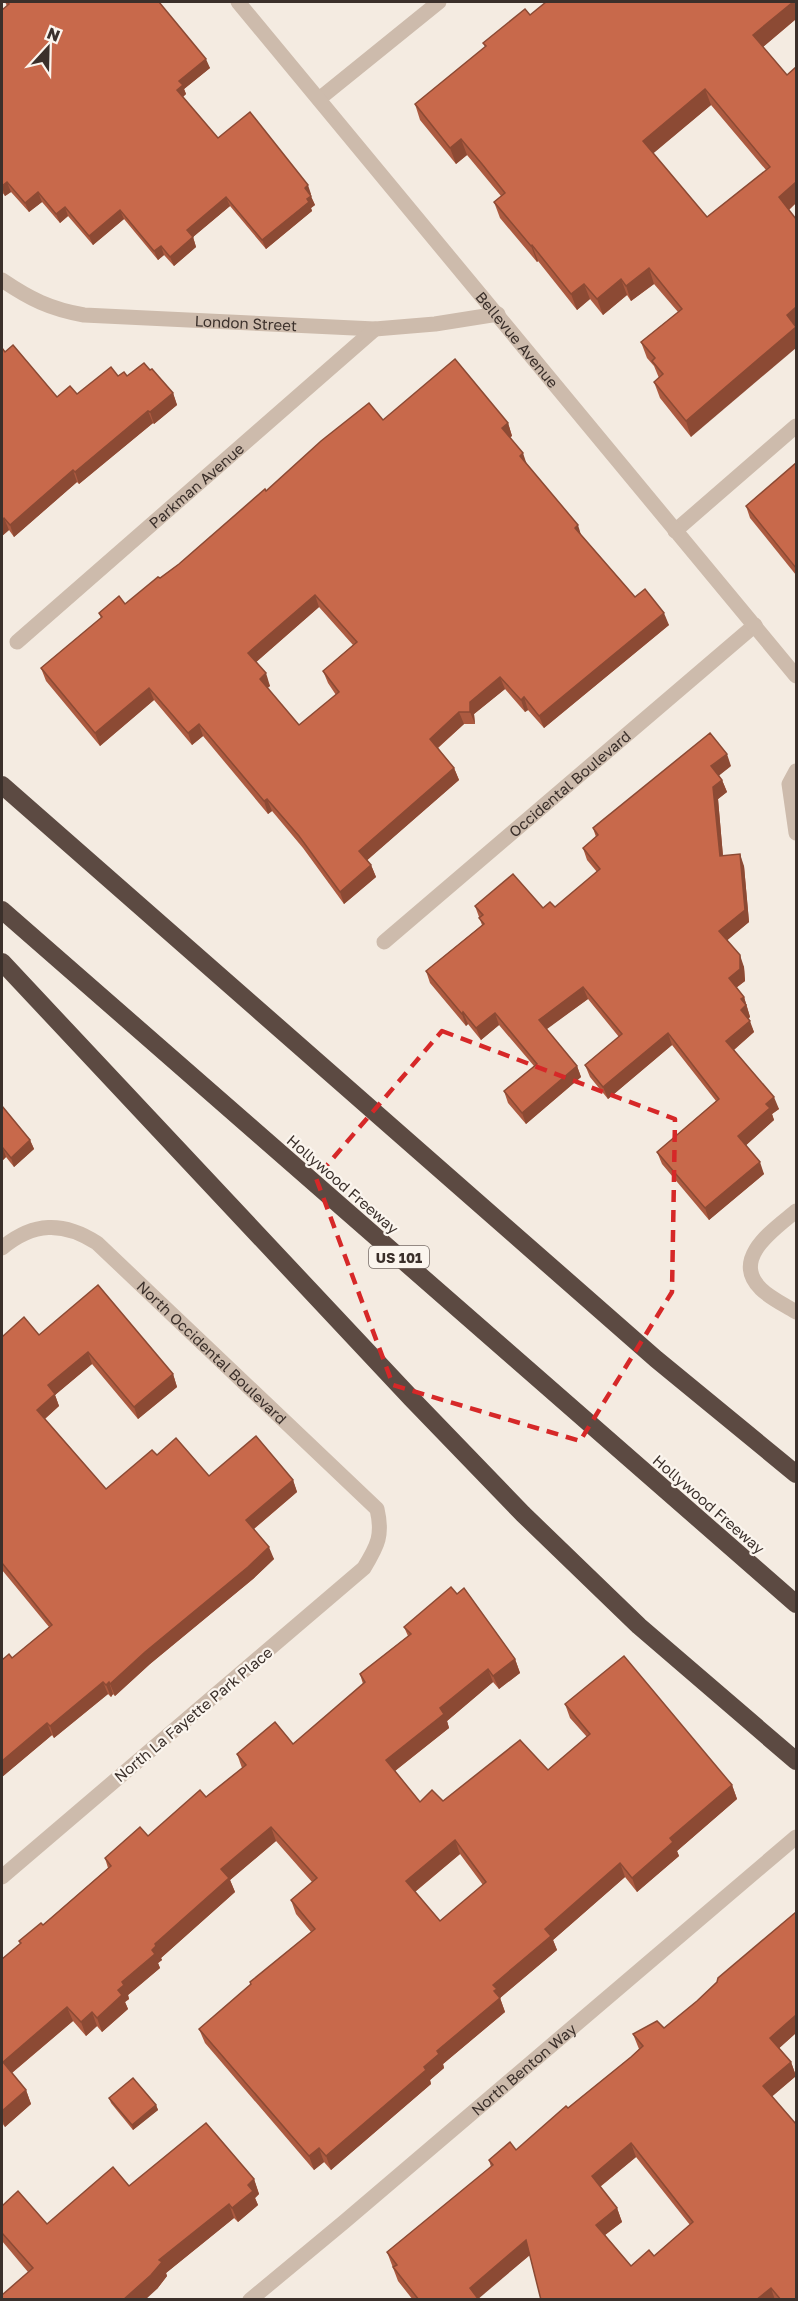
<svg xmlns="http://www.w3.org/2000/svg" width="798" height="2301" viewBox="0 0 798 2301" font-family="'Golos Text',sans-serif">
<rect width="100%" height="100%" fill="#f4ebe1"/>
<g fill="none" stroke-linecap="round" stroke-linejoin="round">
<g stroke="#cdbbac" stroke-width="15">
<polyline points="319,99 439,2"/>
<path id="s1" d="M2,280C30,299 50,309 84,315L375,329L435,324L498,314"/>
<polyline points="675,531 796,426"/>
<path id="s2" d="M17,642L375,329"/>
<polyline points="796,771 789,784 796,833"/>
<path id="s3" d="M384,942L755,625"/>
<path d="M796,1211C775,1229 730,1258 761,1289C770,1298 785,1305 796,1312"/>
<path id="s4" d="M2,1248C33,1222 63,1221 97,1243L377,1509C383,1535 378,1545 364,1568L2,1877"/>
</g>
<g stroke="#cdbbac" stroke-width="15">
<path id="s5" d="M238,2L796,676"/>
<path id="s6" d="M250,2300L344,2222L796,1837"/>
</g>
<g stroke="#5c4a42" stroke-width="18">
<polyline points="2,785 656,1359 796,1474"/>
<polyline points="2,910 796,1604"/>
<polyline points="2,962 411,1398 523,1514 639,1626 796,1761"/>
</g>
</g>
<g fill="#ac5a40" fill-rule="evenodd">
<polygon points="5,2 159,2 210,68 184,89 186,94 183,97 218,138 311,194 310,195 315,205 311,208 312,211 266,249 230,206 193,237 196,247 174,266 164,255 158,260 124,219 93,245 68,216 60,223 42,202 29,212 11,192 5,196 2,192 2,10 7,6"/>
<path d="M796,2V19L763,47L787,75L796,67V203L789,210L691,437L660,398L654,382L659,378L654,366L647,358L641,342L678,312L654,284L631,301L627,295L603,315L590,299L577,310L538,261L537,262L500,218L494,202L501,196L467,155L456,164L420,120L415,104L485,47L483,43L530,15ZM711,105L766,170L707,217L653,153Z"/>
<polygon points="5,352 57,397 77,394 118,376 127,376 150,370 173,393 177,405 154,424 153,423 79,484 77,482 14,537 9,530 2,536"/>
<path d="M383,420L508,423L512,436L510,437L527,464L582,536L635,597L669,625L544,728L528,710L525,712L505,689L474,714L475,724H464L438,748L454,768L459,780L367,860L371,865L376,877L344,904L303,848L272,811L268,814L203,736L192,745L154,700L100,746L46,681L41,668L101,618L99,613L125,604L179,564L266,491ZM319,607L353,645L323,671L328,683L336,695L299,725L267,688L270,686L256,662Z"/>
<polygon points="796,463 796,575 750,518 746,506"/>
<polygon points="731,766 719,775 722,780 727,792 718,799 723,856 744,866 749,922 727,940 744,967 745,981 736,988 744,997 750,1017 748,1019 754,1032 734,1050 779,1109 772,1114 774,1120 746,1145 764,1174 709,1220 662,1164 657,1152 716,1101 672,1045 608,1099 590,1077 585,1065 619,1037 588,999 546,1029 577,1066 581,1077 526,1124 508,1103 504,1091 534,1066 499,1025 481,1040 468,1024 466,1026 430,983 426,971 482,925 475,906 543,908 555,907 597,872 587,860 583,848 596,837 593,828"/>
<polygon points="2,1106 30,1140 34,1149 14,1167 6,1157 2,1161"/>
<polygon points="39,1335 173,1374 177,1387 138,1419 92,1364 55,1395 59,1406 45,1419 106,1489 157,1455 209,1476 293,1480 297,1492 254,1529 274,1559 253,1579 150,1664 115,1696 113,1694 111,1697 108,1694 54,1738 52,1735 2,1777 2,1660 12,1658 49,1627 2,1570 2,1337"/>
<path d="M404,1627L515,1659L520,1673L499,1689L493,1682L447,1721L449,1728L395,1771L420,1802L443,1801L548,1770L587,1737L570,1718L565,1704L732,1785L737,1799L677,1851L679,1856L637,1892L625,1877L553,1940L557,1950L500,1998L505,2012L443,2064L444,2068L430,2080L431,2084L331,2170L324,2162L314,2170L205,2043L199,2029L251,1984L250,1982L311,1932L296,1914L291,1900L312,1882L276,1841L230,1880L235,1892L161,1958L162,1960L158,1963L160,1968L128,1995L129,1999L125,2002L128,2009L102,2032L97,2026L86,2036L73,2021L12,2073L26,2090L31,2104L5,2127L2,2123V1959L20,1944L19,1941L43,1925L108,1868L105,1858L148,1836L206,1797L242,1768L237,1754L293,1744L363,1684L360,1674L408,1636ZM460,1854L483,1885L440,1921L415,1892Z"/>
<path d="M796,1912V2033L779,2048L791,2062L796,2076L772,2096L796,2300H541L530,2255L478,2298L479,2300H413L398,2281L387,2252L491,2167L489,2160L516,2150L631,2057L639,2049L633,2034L664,2028L697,2001ZM636,2157L690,2225L654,2256L631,2266L605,2235L622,2222L617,2208L600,2187Z"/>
<polygon points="109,2098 156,2105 158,2110 133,2130 111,2103"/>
<polygon points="254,2179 259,2194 255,2198 258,2205 238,2222 234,2218 166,2273 167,2276 157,2289 28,2272 2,2241 2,2206 47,2224 129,2186"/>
</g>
<g fill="#8c4a34">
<polygon points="793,2 796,2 796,19 758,51 753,35"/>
<polygon points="206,59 210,68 184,89 186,94 180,99 177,90 179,81"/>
<polygon points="705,89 711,105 649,157 643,141"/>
<polygon points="461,139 467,155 456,164 450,148"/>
<polygon points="7,182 11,192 5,196 2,187"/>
<polygon points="796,182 796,203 785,213 779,197"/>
<polygon points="308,185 311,194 308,197 305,188"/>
<polygon points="38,192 42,202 29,212 25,203"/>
<polygon points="311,196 315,205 311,208 312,211 266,249 262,240"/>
<polygon points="226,197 230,206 193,237 196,247 174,266 170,257 187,230"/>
<polygon points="65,207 68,216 60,223 56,214"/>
<polygon points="120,210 124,219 93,245 89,236"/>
<polygon points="532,245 538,261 537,262 531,246"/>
<polygon points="161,246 164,255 158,260 154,251"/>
<polygon points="649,268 654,284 631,301 626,286"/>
<polygon points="621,279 627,295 603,315 597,299"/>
<polygon points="584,284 590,299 577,310 571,294"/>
<polygon points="796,307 796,348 691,437 686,421 787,315"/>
<polygon points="173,393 177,405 154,424 150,412"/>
<polygon points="148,411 153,423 79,484 75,472"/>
<polygon points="508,423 512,436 506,440 502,428"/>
<polygon points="523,453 527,465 520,456"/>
<polygon points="73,470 77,482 14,537 10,525"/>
<polygon points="4,518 9,530 2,536 2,520"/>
<polygon points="578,525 582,538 575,528"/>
<polygon points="315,595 319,607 253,665 248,653"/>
<polygon points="664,613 669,625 544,728 539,716"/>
<polygon points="266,673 270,686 264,691 260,679"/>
<polygon points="500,677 505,689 474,714 475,724 470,712 470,702"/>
<polygon points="149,688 154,700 100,746 95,733"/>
<polygon points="524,697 528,710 525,712 521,700"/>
<polygon points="459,712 464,724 434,751 430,739"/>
<polygon points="199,724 203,736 192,745 188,733"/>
<polygon points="727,754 731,766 716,778 711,766"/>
<polygon points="454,768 459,780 364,863 359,851"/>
<polygon points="722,780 727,792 718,799 724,868 720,856 713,787"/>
<polygon points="267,799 272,811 268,814 264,801"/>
<polygon points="740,854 744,866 749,922 724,943 719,931"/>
<polygon points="371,865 376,877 344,904 340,892"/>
<polygon points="740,955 744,967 745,981 733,990 729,978"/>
<polygon points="583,987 588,999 543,1032 539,1020"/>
<polygon points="744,997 750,1017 745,1021 741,1010 741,999"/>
<polygon points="463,1012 468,1024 466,1026 462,1014"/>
<polygon points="495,1013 499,1025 481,1040 476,1028"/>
<polygon points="750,1021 754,1032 730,1053 726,1041"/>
<polygon points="668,1033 672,1045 608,1099 603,1087"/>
<polygon points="577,1066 581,1077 526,1124 522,1113"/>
<polygon points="774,1097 779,1109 772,1114 774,1120 743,1148 738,1136 766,1104"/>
<polygon points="30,1140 34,1149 14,1167 11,1158"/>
<polygon points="3,1148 6,1157 2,1161 2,1149"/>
<polygon points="760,1162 764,1174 709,1220 705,1208"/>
<polygon points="88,1352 92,1364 55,1395 59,1406 41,1422 37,1410 48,1385"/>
<polygon points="173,1374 177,1387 138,1419 134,1407"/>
<polygon points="293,1480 297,1492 250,1532 246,1520"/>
<polygon points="269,1547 274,1559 253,1579 150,1664 115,1696 110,1684 145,1652"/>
<polygon points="515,1659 520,1673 499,1689 493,1676"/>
<polygon points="488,1669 493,1682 447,1721 449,1728 391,1774 386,1760 440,1708"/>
<polygon points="103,1682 108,1694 54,1738 50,1726"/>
<polygon points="109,1682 113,1694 111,1697 106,1685"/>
<polygon points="47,1723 52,1735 2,1777 2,1761"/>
<polygon points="732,1785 737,1799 677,1851 679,1856 637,1892 632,1878 670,1838"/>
<polygon points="271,1827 276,1841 230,1880 235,1892 161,1958 162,1960 158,1963 160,1968 128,1995 129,1999 125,2002 128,2009 102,2032 97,2018 118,1990 122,1982 152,1950 155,1944 221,1869"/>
<polygon points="455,1840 460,1854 411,1895 406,1881"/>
<polygon points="620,1863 625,1877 553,1940 557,1950 500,1998 505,2012 443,2064 444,2068 430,2080 431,2084 331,2170 326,2156 424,2067 437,2051 494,1991 493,1985 545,1929"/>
<polygon points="67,2007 73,2021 8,2076 3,2062"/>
<polygon points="92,2012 97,2026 86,2036 81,2022"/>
<polygon points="796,2015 796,2033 775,2052 770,2038"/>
<polygon points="791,2062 796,2076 768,2100 763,2086"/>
<polygon points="26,2090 31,2104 5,2127 2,2118 2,2111"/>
<polygon points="156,2105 158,2110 133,2130 132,2125"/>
<polygon points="631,2143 636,2157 597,2189 592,2176"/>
<polygon points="319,2148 324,2162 314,2170 309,2156"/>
<polygon points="254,2179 259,2194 255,2198 258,2205 238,2222 232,2208 248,2185"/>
<polygon points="229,2204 234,2218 166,2273 167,2276 157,2289 145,2300 123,2300 159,2260"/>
<polygon points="617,2208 622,2222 601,2238 596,2225"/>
<polygon points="526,2240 531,2254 477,2300 470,2288"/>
<polygon points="771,2288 775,2300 756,2300"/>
</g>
<g fill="#c8694b" stroke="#8c4a34" stroke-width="1.5" fill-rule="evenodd">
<polygon points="7,2 159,2 206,59 179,81 183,85 177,90 218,138 250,112 308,185 305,188 311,196 307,199 309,202 262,240 226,197 187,230 193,237 170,257 161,246 154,251 120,210 89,236 65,207 56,214 38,192 25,203 7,182 2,186 2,10 9,4"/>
<path d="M546,2H793L753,35L787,75L796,67V182L779,197L796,219V307L787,315L796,327L686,421L654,382L663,374L652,361L655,358L641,342L682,309L649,268L626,286L621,279L597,299L584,284L571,294L532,245L531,246L494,202L505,193L482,164L461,139L450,148L415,104L486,46L483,43L525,9L530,15ZM705,89L770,167L707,217L643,141Z"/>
<polygon points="13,345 57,397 70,386 77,394 111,367 118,376 124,372 127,376 144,363 150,370 152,369 173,393 150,412 148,411 75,472 73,470 10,525 4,518 2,520 2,348 5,352"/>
<path d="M455,359L508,423L502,428L523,453L520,456L578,525L575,528L635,597L645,589L664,613L539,716L524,697L521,700L500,677L470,702V712H459L430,739L454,768L359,851L371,865L340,892L299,836L267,799L264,801L199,724L188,733L149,688L95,733L41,668L102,617L99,613L119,596L125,604L158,577L160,578L179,564L265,489L266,491L321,441L369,403L383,420ZM315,595L357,642L323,671L339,692L299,725L260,679L266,673L248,653Z"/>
<polygon points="796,463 796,568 746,506"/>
<polygon points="710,733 727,754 711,766 722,780 713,787 720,856 740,854 745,910 719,931 740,955 740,969 729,978 744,997 741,999 746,1005 741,1010 750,1021 726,1041 774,1097 766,1104 770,1108 738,1136 760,1162 705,1208 657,1152 719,1099 668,1033 603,1087 585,1065 622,1034 583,987 539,1020 577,1066 522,1113 504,1091 537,1064 495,1013 476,1028 463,1012 462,1014 426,971 484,924 479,918 483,915 475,906 513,874 543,908 550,902 555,907 600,869 583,848 598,835 593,828"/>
<polygon points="2,1106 30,1140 11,1158 3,1148 2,1149"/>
<polygon points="98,1285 173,1374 134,1407 88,1352 48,1385 55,1394 37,1410 106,1489 152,1450 157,1455 176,1438 209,1476 256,1436 293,1480 246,1520 269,1547 248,1567 145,1652 110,1684 109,1682 106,1685 103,1682 50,1726 47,1723 2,1761 2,1660 9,1654 12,1658 52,1625 2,1563 2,1337 24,1317 39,1335"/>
<path d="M451,1587L457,1594L464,1588L515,1659L493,1676L488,1669L440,1708L444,1714L386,1760L420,1802L432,1790L443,1801L520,1740L548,1770L590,1734L565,1704L624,1656L732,1785L670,1838L673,1842L632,1878L620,1863L545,1929L551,1936L493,1985L497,1989L494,1991L500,1998L437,2051L439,2054L424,2067L426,2070L326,2156L319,2148L309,2156L199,2029L251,1984L250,1982L315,1929L291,1900L317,1878L271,1827L221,1869L229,1878L155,1944L156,1946L152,1950L155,1954L122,1982L124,1985L118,1990L122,1995L97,2018L92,2012L81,2022L67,2007L3,2062L26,2090L2,2111V1959L21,1943L19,1941L41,1923L43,1925L111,1866L105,1858L140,1827L148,1836L200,1790L206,1797L246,1765L237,1754L275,1722L293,1744L365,1682L360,1674L411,1634L404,1627ZM455,1840L486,1882L440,1921L406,1881Z"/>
<path d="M796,1912V2015L770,2038L791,2062L763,2086L796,2124V2300H781L771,2288L756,2300H541L526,2240L470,2288L479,2300H419L393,2267L397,2265L387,2252L493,2165L489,2160L510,2142L516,2150L566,2106L568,2108L631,2057L643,2046L633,2034L657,2021L664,2028L697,2001L717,1982L718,1978ZM631,2143L693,2222L654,2256L649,2250L631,2266L596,2225L617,2208L592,2176Z"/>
<polygon points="133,2078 156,2105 132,2125 109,2098"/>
<polygon points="206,2123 254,2179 248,2185 253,2191 232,2208 229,2204 159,2260 162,2262 151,2275 123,2300 2,2300 2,2295 33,2268 2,2233 2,2206 18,2191 47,2224 113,2167 129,2186"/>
</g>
<path fill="none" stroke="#d62828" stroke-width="4.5" stroke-dasharray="12 8" stroke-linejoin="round" d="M442,1031L675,1119L672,1292L580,1441L393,1385L316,1178Z"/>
<g text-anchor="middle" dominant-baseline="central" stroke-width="4.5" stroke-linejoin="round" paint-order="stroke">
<rect fill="#fbf5ee" stroke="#756b66" stroke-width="1.5" x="369" y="1246" width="60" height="22" rx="4.5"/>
<g font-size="14" font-weight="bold" fill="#3b302b">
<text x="399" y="1257">US 101</text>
</g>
<g font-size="15" fill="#3b302b" stroke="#fbf5ee">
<text stroke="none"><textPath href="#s1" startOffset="252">London Street</textPath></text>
<text stroke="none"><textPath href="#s5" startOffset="438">Bellevue Avenue</textPath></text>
<text stroke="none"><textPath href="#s2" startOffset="238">Parkman Avenue</textPath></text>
<text stroke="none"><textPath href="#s3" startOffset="244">Occidental Boulevard</textPath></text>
<text transform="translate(343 1184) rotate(41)">Hollywood Freeway</text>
<text stroke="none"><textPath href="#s4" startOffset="262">North Occidental Boulevard</textPath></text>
<text transform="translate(709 1504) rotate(41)">Hollywood Freeway</text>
<text transform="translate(193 1714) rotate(-40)">North La Fayette Park Place</text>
<text stroke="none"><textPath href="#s6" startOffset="358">North Benton Way</textPath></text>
</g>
</g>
<rect width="798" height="2301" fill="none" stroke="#3b302b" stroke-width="6"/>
<g transform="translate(48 48) rotate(22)" stroke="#fbf5ee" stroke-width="4.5" paint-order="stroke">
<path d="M0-4.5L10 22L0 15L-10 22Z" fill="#3b302b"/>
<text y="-9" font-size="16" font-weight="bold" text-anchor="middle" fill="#3b302b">N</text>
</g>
</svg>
